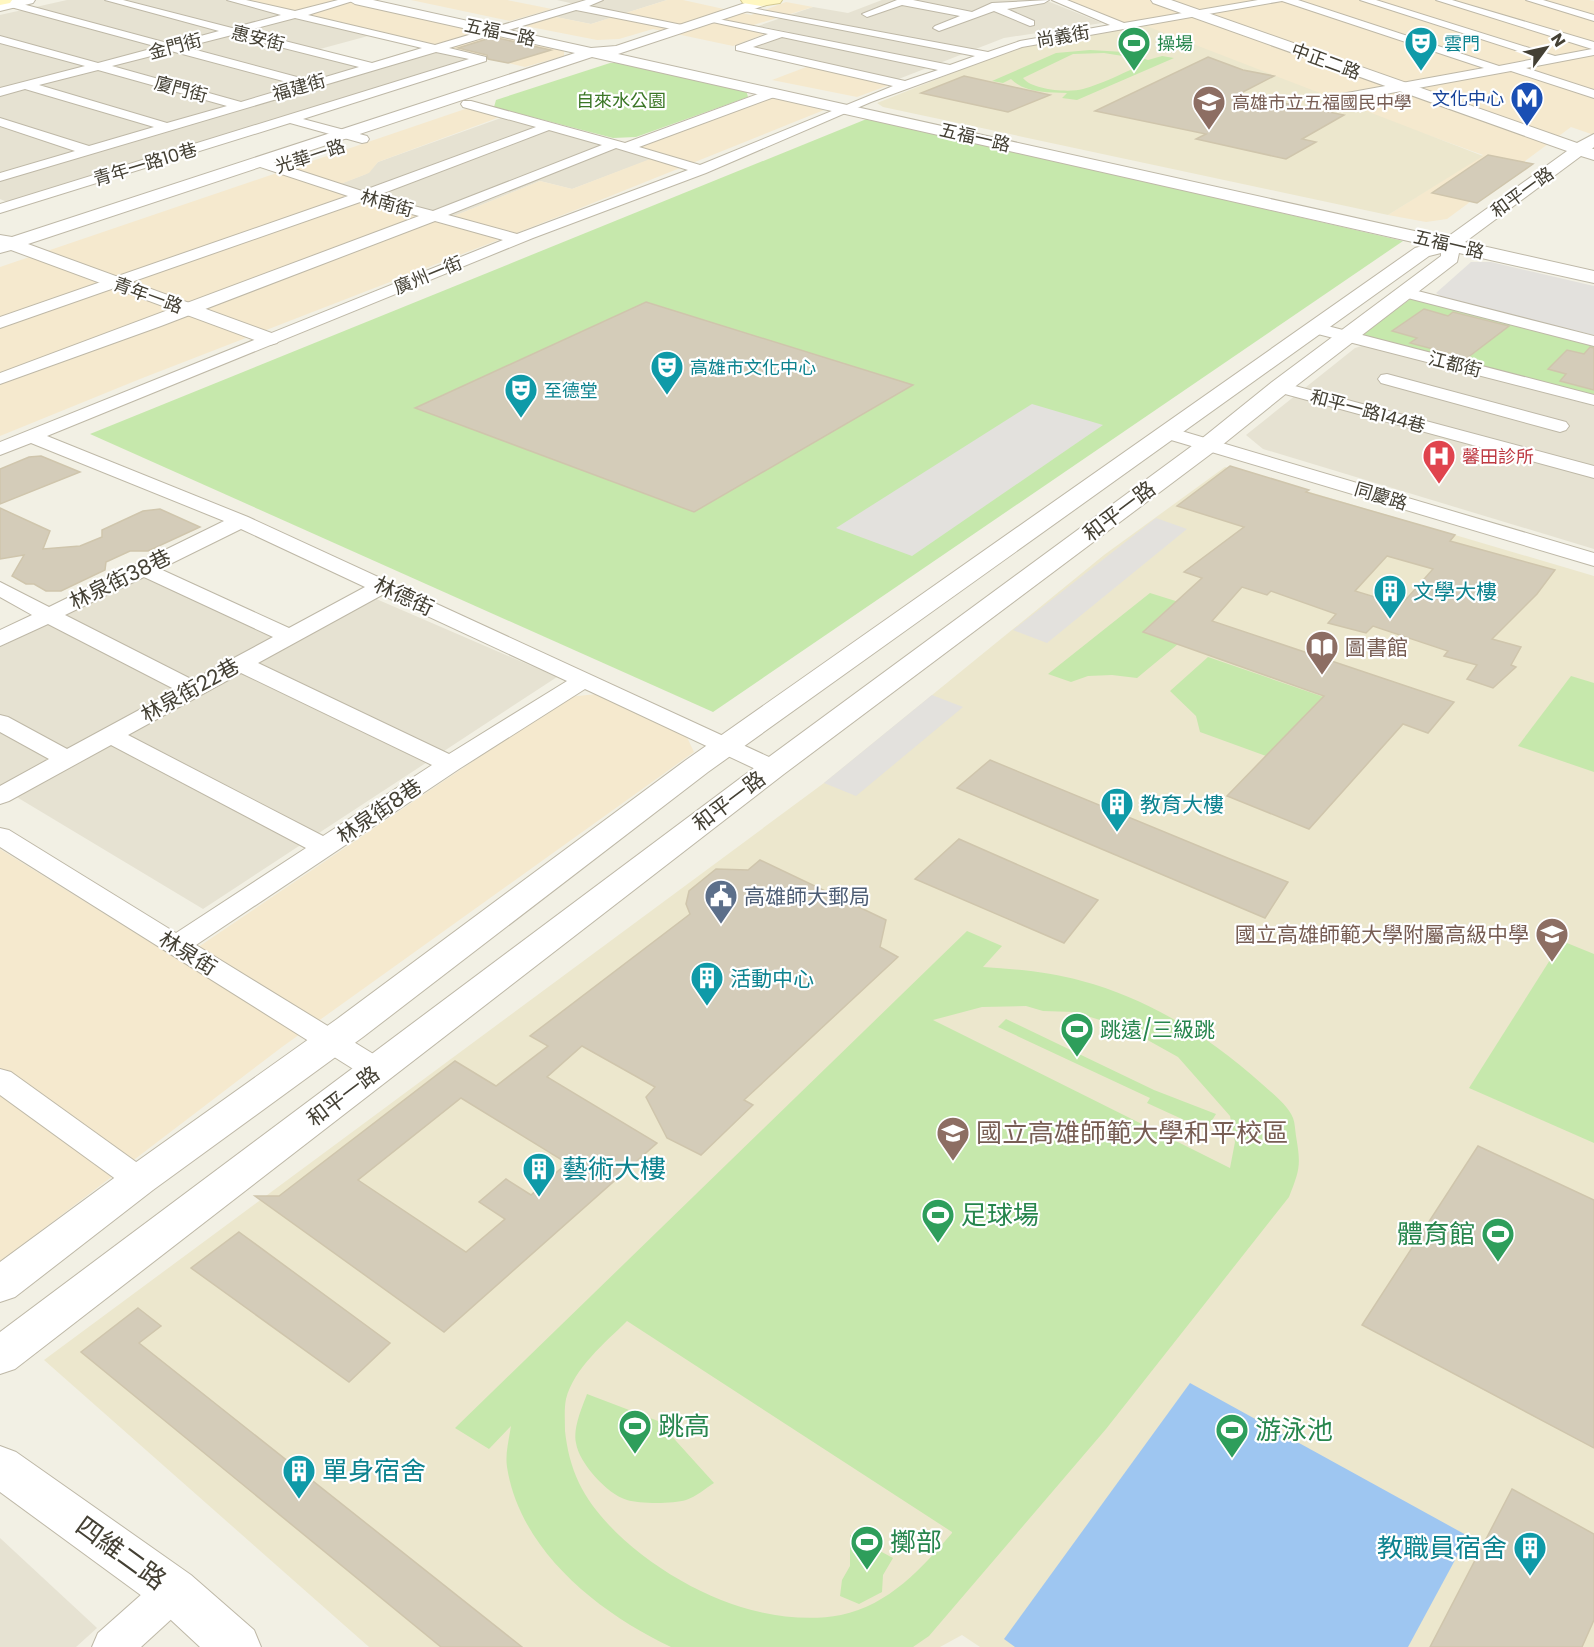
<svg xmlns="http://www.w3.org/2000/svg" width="1594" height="1647" viewBox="0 0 1594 1647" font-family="Poppins,'Noto Sans TC',sans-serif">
<rect width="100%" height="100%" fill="#f2f0e4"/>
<g fill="#e6e2d2">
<polygon points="67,0 245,0 379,33 320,49 369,63 422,47 472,59 7,202 0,199 0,15"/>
<polygon points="557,0 667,0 591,24 551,16 583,6"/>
<polygon points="882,0 1045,0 1102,23 1004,38 896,80 749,47 790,32 758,26 813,7 848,13"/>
<polygon points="512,114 665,154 572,189 540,181 449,218 337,185 366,174 378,162"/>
<polygon points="1365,345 1594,406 1594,549 1263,449 1246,435 1355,348"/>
<polygon points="148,575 292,641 374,598 557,677 203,909 0,787 0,647"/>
<polygon points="0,1538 97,1628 76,1647 0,1647"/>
</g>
<g fill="#f5e9ce">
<polygon points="242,0 341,0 564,51 564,56 525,67"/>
<polygon points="411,0 507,0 552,9 510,21"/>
<polygon points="667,0 683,0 751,15 786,2 813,7 747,27 770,32 733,46 653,29 619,39 597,40 520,25 551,16 591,24"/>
<polygon points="1062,0 1589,0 1594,1 1594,135 1571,127 1447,219 1426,222 1388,215 1483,155 1129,27"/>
<polygon points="809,66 892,84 857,97 772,80"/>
<polygon points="770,97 824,110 578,209 140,379 0,436 0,267 468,108 500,117 378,162 369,173 338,185 449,218 540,181 572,189 663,154 635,146"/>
<polygon points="597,694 685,733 694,752 282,1047 0,1262 0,849 179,960 568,697"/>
</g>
<g fill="#ece7cd">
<polygon points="1144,25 1483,156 1388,215 883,107 877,103 1023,45"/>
<polygon points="1225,467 1594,576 1594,1647 980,1647 962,1635 940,1647 369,1647 44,1360 824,783 1104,555"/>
</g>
<g fill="#c6e8ac" fill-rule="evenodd">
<path d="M1090,50L1124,52L1148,60L1162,56L1174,58L1077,100L1062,98L1067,93C1048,92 1025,93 1011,79L1003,83L992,81L1056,53ZM1104,53L1129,57L1136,62L1137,67C1119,75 1101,84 1083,89C1069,93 1032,90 1023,78L1073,54Z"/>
<polygon points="610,63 628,63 746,90 748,97 636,137 613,138 494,107 496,100"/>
<polygon points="869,118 1403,241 713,712 90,434"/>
<polygon points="1413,297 1594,343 1594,397 1360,336"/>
<polygon points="1150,593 1198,608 1210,620 1170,607 1143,632 1178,644 1137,678 1112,675 1088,676 1071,682 1048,674"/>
<polygon points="1208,657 1353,707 1330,733 1299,722 1266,756 1200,732 1196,716 1170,691"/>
<polygon points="1571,676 1594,683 1594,772 1518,746"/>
<path d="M967,931L1002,946L983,967C1016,969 1050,972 1082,981C1150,999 1211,1038 1262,1084C1272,1093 1288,1105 1293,1118C1295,1123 1295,1130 1296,1136C1301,1165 1300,1169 1289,1197L1106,1429L929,1636L913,1647H671C599,1613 520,1551 507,1467C505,1454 509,1439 511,1426L489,1449L455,1428ZM1026,1006L1043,1011L1074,1012L1126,1028L1178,1057L1230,1116L1235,1142L1230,1168L933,1020L982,1007ZM627,1321L952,1532V1533C922,1568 889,1605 841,1615C815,1620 786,1618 760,1612C696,1599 608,1543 579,1483C571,1466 567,1449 565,1431C565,1421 564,1409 566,1399C574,1368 605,1343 627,1321Z"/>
<polygon points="1562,941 1594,954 1594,1143 1469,1088"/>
<polygon points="1006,1019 1154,1090 1216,1114 1206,1130 1147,1103 1150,1098 998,1027"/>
<path d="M587,1394L658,1421L714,1483C706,1488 696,1497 686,1500C673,1504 640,1504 627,1500C607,1494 579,1463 576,1443C573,1427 582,1408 587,1394Z"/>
<polygon points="850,1535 893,1558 883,1575 882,1592 859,1604 840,1596 842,1580 850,1566"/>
</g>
<g fill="#e3e1dd">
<polygon points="1471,262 1491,262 1594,286 1594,335 1446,300 1436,293"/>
<polygon points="1032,404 1103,425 912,556 836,528"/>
<polygon points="1156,518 1187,529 1047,643 1013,630"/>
<polygon points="932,695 963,707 856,796 824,783"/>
</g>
<polygon fill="#9ec6f1" points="1190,1383 1468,1536 1408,1647 1015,1647 1004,1639"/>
<g fill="#d4ccb9" stroke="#cfc5ac" stroke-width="1.5" fill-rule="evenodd">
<polygon points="493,37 551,50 508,63 488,59 487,55 458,48"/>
<polygon points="1208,57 1243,70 1274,76 1239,94 1344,115 1302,139 1316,142 1286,159 1196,139 1206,134 1095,111"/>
<polygon points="964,76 1050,95 1008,112 921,93"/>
<polygon points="1488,155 1533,164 1477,203 1432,193"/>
<polygon points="646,302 913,385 694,512 415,408"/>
<polygon points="1424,309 1448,316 1453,312 1509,326 1467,358 1410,343 1417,338 1392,331"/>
<polygon points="1590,347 1594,348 1594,390 1560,381 1566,374 1548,369 1567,350 1584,354"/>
<polygon points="41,456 80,472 0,504 0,469 29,457"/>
<path d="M1230,466L1309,490L1306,492L1455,535L1450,541L1555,570L1537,594L1492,639L1521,647L1511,665L1516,667L1493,688L1467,679L1477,665L1444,656L1448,651L1373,626L1366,633L1328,623L1336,614L1271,591L1267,595L1242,587L1212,621L1454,702L1428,733L1403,724L1309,829L1227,796L1324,696L1143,632L1202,578L1184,572L1244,527L1177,506ZM1387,556L1433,569L1401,605L1355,591Z"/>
<polygon points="0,508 50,531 43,549 80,546 102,537 102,530 143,511 160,509 200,527 148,551 130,551 106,562 105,570 61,591 46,591 34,584 26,584 12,576 24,555 0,559"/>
<polygon points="990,760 1230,859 1288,882 1265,918 957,788"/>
<polygon points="959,839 1098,900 1064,943 915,879"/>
<path d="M760,860L886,920L880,947L898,957L744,1100L753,1105L701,1155L667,1138L646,1097L655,1087L582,1046L547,1077L657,1143L444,1332L255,1196H279L455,1061L496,1086L548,1046L530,1036L690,914L686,904L689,891L716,869L748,870ZM461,1098L567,1163L531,1195L506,1179L479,1202L505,1219L466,1252L358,1180Z"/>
<polygon points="1478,1146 1594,1200 1594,1448 1362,1325"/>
<polygon points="239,1232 390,1343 349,1382 191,1268"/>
<polygon points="138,1308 161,1326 139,1343 522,1647 441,1647 81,1352"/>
<polygon points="1512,1489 1594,1534 1594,1620 1582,1647 1430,1647"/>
</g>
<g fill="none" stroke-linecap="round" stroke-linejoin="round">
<g stroke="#beb8a7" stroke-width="2">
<g id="minor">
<path d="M105,0H123L232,28L281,15L227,0H246L295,11L338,0H356L308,15L435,45L586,0H603L589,6L682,25L688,28L682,31L576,10L449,48L486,57V61L303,119L367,136L369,139L367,142L362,143L290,123L0,213V204L469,59L436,52L0,181V173L75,151L0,126V118L89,146L154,127L25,89L0,96V88L85,66L0,43V36L98,63L158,47L7,6V2H15L171,44L219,31ZM295,18L422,48L372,63L245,31ZM232,35L359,67L312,81L185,47ZM171,51L298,85L241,102L112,66ZM98,70L227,106L167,123L39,85Z"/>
<polygon points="897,0 913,0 972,12 992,3 1049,0 1044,3 1007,9 1034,21 1034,25 1030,26 994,11 939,31 933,28 935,26 960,16 902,5 867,17 862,14"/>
<path d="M1052,0H1067L1124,23L1258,0H1298L1499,66L1540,58L1360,0H1376L1555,56L1592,49L1436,0H1452L1594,42V55L1526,68L1594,90V98L1511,71L1336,103L1332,102L1330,99L1336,95L1484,68L1282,1L1022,47L871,102L706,173L533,238L47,436L248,517L782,763L785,768L782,773L773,775L764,773L585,689L459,769L196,945L388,1063L392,1070L388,1077L377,1081L366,1077L0,847V828L9,830L176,933L306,848L111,745L9,801L0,804V786L49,759L0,732V715L8,717L67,749L176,690L48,624L0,646V630L32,615L0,597V582L49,607L224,521L31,443L0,455V442L503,240L435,221L161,326L0,384V373L419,216L363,201L0,328V317L348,196L254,165L252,162L254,159H264L362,191L536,127L463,107L461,104L463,101H471L625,143L769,90H777L779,93L777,96L639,147L700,165L893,86L736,50V46L768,34L708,21V17L950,65L975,56L745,11L740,8L741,6L988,52L1020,41L1110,25ZM782,37L938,70L905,81L753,47ZM549,130L602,145L433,211L376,196ZM616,148L688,170L517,234L448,215ZM241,529L365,587L289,628L160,569ZM144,577L273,637L193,680L65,615ZM382,595L567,681L449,754L258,663ZM241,673L432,765L323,836L128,735Z"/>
<polygon points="1526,0 1543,0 1594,15 1594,21"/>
<polygon points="1406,288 1594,336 1594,346 1400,296 1398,293 1400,290"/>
<polygon points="1316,323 1594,395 1594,405 1310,332 1308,328"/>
<polygon points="1387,374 1566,422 1569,426 1566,430 1560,432 1381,383 1378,379 1381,375"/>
<polygon points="1280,382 1594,466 1594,478 1274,391 1271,387 1274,383"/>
<polygon points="1168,427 1594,553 1594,566 1161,437 1159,433 1161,429"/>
<polygon points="0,1069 11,1072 150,1172 155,1180 150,1188 139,1192 128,1188 0,1095"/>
<polygon points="174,1573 188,1578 194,1591 188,1604 141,1647 92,1647 98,1633 160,1578"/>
</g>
</g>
<g stroke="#beb8a7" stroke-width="2">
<g id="tertiary">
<polygon points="12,0 35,0 33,3 0,11 0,3"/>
<polygon points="348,0 373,0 591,48 616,46 754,0 766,0 766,5 618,54 1446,238 1567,151 1153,3 1151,0 1171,0 1577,143 1594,134 1594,147 1592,149 1594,149 1594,160 1581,156 1465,242 1594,271 1594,283 1459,253 1457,262 1288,392 1216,450 784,774 15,1369 0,1374 0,1332 762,762 1200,440 1272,382 1441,256 1441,253 1429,256 708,772 363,1037 153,1190 15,1297 0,1302 0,1262 125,1170 337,1019 686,760 1415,248 1426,245 592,57 28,244 277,335 280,339 277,343 270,345 263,343 11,250 0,253 0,235 12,237 575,53 355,4"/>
<polygon points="0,1446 16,1452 191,1575 254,1630 261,1647 200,1647 157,1607 0,1492"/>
</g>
</g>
<g stroke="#d3c993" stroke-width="2">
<g id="secondary">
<polygon points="0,0 12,0 10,3 0,5"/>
<polygon points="741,0 782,0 780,3 761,6 743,3"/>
</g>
</g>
<use href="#minor" fill="#fff" fill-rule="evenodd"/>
<use href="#tertiary" fill="#fff" fill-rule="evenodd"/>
<use href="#secondary" fill="#fff7c1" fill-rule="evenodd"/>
</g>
<defs>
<g id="stadium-pin" transform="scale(1.725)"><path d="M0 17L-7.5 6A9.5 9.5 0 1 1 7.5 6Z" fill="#2e9e5b" stroke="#fff"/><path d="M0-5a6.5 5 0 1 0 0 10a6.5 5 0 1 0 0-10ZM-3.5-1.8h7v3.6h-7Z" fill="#fff"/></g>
<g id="theatre-pin" transform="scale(1.725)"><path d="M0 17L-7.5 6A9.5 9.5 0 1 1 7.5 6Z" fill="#0f9aa8" stroke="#fff"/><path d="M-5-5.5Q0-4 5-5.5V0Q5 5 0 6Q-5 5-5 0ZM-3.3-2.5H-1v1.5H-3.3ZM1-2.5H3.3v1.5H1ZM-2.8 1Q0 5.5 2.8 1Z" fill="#fff"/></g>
<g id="metro-pin" transform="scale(1.725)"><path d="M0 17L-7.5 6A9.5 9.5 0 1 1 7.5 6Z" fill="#1a4fb4" stroke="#fff"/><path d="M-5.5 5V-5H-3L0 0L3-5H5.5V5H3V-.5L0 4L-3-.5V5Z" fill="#fff"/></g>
<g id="school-pin" transform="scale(1.725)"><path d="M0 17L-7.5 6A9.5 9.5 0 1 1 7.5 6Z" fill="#8d6e63" stroke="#fff"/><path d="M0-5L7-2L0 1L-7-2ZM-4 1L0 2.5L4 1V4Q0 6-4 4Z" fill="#fff"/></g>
<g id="hospital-pin" transform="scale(1.725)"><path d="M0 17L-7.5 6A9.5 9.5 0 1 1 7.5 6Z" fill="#e0444e" stroke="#fff"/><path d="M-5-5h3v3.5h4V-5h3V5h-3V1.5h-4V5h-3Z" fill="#fff"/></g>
<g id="building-pin" transform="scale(1.725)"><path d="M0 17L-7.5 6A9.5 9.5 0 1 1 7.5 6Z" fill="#0f9aa8" stroke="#fff"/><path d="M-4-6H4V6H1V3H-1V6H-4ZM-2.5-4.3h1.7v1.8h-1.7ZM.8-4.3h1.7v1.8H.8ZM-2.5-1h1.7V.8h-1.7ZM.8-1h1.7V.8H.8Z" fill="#fff"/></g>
<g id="library-pin" transform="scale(1.725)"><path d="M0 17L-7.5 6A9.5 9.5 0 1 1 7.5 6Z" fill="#8d6e63" stroke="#fff"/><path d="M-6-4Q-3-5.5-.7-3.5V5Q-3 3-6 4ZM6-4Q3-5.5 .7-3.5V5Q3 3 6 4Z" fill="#fff"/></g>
<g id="civic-pin" transform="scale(1.725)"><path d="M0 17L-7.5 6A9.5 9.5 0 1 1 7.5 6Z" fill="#5c6f8a" stroke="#fff"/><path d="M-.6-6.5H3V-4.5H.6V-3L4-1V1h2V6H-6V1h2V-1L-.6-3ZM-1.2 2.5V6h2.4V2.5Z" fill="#fff"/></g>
<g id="university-pin" transform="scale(1.725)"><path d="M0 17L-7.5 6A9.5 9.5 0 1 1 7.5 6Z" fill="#8d6e63" stroke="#fff"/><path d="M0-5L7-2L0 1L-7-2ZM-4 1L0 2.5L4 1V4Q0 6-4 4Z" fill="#fff"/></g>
</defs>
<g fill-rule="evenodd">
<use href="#stadium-pin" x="1134" y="43"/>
<use href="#theatre-pin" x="1421" y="43"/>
<use href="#metro-pin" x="1527" y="98"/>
<use href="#school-pin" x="1209" y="102"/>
<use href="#theatre-pin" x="667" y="367"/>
<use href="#theatre-pin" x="521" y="390"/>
<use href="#hospital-pin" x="1439" y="456"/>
<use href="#building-pin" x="1390" y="591"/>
<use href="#library-pin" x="1322" y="647"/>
<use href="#building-pin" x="1117" y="804"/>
<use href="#civic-pin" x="721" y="896"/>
<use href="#school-pin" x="1552" y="934"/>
<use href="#building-pin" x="707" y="978"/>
<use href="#stadium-pin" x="1077" y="1029"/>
<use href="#university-pin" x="953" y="1133"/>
<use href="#building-pin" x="539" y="1169"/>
<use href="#stadium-pin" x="938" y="1215"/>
<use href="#stadium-pin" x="1498" y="1234"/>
<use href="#stadium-pin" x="635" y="1426"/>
<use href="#stadium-pin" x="1232" y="1430"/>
<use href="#building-pin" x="299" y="1471"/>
<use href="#stadium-pin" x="867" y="1542"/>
<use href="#building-pin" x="1530" y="1548"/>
</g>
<g text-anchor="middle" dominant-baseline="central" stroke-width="4.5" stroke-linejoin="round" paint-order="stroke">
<g font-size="18" fill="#444034" stroke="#fff">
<text transform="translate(500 32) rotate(12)">五福一路</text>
<text transform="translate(1063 36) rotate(-10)">尚義街</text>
<text transform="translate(258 38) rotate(14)">惠安街</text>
<text transform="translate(175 46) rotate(-15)">金門街</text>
<text transform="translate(1326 61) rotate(20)">中正二路</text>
<text transform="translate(299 87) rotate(-16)">福建街</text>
<text transform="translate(181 89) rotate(15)">廈門街</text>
<text transform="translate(975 137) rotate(13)">五福一路</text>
<text transform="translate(310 156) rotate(-18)">光華一路</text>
<text transform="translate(145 164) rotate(-17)">青年一路10巷</text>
<text transform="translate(1522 192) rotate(-36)">和平一路</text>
<text transform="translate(387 203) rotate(16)">林南街</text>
<text transform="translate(1449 244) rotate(13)">五福一路</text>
<text transform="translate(428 275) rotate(-22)">廣州一街</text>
<text transform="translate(148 295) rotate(20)">青年一路</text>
<text transform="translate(1455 364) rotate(14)">江都街</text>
<text transform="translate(1368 411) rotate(15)">和平一路144巷</text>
<text transform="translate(1381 496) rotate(17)">同慶路</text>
</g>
<g font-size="18" fill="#27864d" stroke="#fff" text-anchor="start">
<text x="1157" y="43">操場</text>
</g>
<g font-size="18" fill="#0d838f" stroke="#fff" text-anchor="start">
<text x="1444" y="43">雲門</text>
<text x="690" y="367">高雄市文化中心</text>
<text x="544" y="390">至德堂</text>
</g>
<g font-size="18" fill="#164399" stroke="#fff" text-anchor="end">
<text x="1504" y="98">文化中心</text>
</g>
<g font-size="18" fill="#3c7727" stroke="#fff">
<text x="621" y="100">自來水公園</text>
</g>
<g font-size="18" fill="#785e54" stroke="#fff" text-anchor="start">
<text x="1232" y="102">高雄市立五福國民中學</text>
</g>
<g font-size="18" fill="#be3a42" stroke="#fff" text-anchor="start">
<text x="1462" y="456">馨田診所</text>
</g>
<g font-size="21" fill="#444034" stroke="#fff">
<text transform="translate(1119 511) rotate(-37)">和平一路</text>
<text transform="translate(120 579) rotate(-26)">林泉街38巷</text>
<text transform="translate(404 596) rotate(25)">林德街</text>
<text transform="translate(190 690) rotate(-29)">林泉街22巷</text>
<text transform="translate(729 801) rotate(-37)">和平一路</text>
<text transform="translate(379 811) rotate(-34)">林泉街8巷</text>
<text transform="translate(188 953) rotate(32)">林泉街</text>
<text transform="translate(343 1096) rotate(-37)">和平一路</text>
</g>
<g font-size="21" fill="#0d838f" stroke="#fff" text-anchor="start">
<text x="1413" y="591">文學大樓</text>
<text x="1140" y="804">教育大樓</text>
<text x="730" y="978">活動中心</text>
</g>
<g font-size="21" fill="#785e54" stroke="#fff" text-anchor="start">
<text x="1345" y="647">圖書館</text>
<text x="1529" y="934" text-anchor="end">國立高雄師範大學附屬高級中學</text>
</g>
<g font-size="21" fill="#4e5e75" stroke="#fff" text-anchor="start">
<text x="744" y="896">高雄師大郵局</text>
</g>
<g font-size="21" fill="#27864d" stroke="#fff" text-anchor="start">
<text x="1100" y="1029">跳遠/三級跳</text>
</g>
<g font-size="26" fill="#785e54" stroke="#fff" text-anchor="start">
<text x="976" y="1133">國立高雄師範大學和平校區</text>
</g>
<g font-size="26" fill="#0d838f" stroke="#fff" text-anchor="start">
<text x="562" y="1169">藝術大樓</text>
<text x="322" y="1471">單身宿舍</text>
<text x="1507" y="1548" text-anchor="end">教職員宿舍</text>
</g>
<g font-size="26" fill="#27864d" stroke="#fff" text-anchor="start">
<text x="961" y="1215">足球場</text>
<text x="1475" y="1234" text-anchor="end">體育館</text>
<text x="658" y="1426">跳高</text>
<text x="1255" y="1430">游泳池</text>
<text x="890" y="1542">擲部</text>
</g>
<g font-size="26" fill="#444034" stroke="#fff">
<text transform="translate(121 1553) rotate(36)">四維二路</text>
</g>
</g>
<g transform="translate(1546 48) rotate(57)" stroke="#ffffff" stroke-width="4.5" paint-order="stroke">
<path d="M0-4.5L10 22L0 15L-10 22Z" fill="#444034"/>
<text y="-9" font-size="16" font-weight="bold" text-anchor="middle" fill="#444034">N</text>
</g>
</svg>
